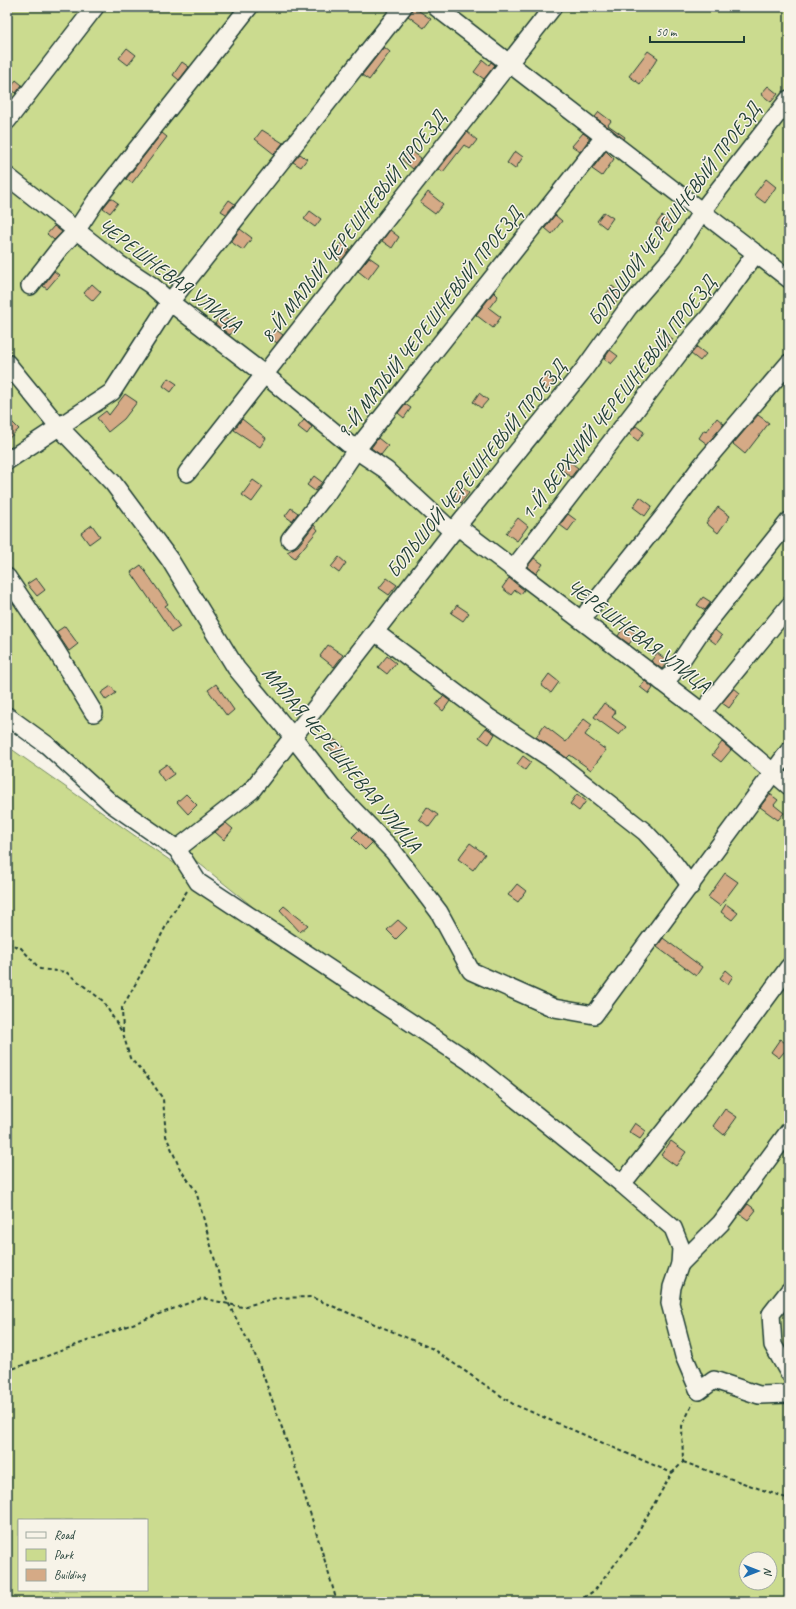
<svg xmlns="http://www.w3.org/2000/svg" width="796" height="1609" viewBox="0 0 796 1609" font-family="Caveat,sans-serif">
<rect width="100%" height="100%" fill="#f7f3e8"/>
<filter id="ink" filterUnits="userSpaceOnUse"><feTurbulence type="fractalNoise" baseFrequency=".025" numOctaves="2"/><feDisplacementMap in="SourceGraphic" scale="8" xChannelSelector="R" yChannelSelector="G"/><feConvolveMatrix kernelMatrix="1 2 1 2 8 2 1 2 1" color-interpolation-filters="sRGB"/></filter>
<g filter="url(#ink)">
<path fill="#cbdb8f" stroke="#758c62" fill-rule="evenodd" d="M7,7H789V1602H7V746L188,873L258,911L7,708ZM19,1520H147V1590H19ZM746,1559H770V1583H746Z"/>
<g fill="#d5aa86" stroke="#1f3d34">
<polygon points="413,7 431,19 424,28 408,16"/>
<polygon points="384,47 390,52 369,80 362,75"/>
<polygon points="127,48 136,55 128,65 119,58"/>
<polygon points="648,51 658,58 640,84 629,76"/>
<polygon points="483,60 489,65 491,62 495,65 484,79 474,72"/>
<polygon points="182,62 189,67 179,80 173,75"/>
<polygon points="16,80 22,85 16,93 10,89"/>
<polygon points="768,86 778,94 771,102 761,94"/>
<polygon points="599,112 611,121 608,125 625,137 624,139 595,117"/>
<polygon points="262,130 283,143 274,154 255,139"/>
<polygon points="467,132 477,140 470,149 464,145 443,172 439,169"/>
<polygon points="162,133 167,137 132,183 126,179"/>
<polygon points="583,133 590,138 580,152 572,146"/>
<polygon points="410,150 421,158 413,169 402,160"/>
<polygon points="515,151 523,157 515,169 507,163"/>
<polygon points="606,151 614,159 602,176 592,169"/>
<polygon points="300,154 307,159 301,167 293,162"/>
<polygon points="766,179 776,187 765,203 754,195"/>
<polygon points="428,192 443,204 435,214 420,203"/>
<polygon points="111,198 118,203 110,213 103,208"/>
<polygon points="229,200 235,204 226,214 221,211"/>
<polygon points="310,211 321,219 315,227 304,219"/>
<polygon points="604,212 613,218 606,228 597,221"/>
<polygon points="555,215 562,221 552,234 545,228"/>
<polygon points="662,216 671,222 664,231 656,224"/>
<polygon points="54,226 62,232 54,240 47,234"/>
<polygon points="240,229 252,238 243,250 231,242"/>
<polygon points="390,230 399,237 392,248 382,241"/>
<polygon points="342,243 350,249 342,260 334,254"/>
<polygon points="369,257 379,264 368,279 358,271"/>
<polygon points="54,271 59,275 47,289 43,286"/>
<polygon points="92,284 101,292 93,301 84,293"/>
<polygon points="612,286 622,294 615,304 605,296"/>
<polygon points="494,292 498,296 489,308 501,317 493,328 476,315"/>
<polygon points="221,315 236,326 230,335 215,324"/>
<polygon points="274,328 283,335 277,343 268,336"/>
<polygon points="664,332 673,339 666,349 657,342"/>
<polygon points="697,347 706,354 700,361 691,354"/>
<polygon points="610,350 618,356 611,364 604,359"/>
<polygon points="545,375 554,382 547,390 538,384"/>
<polygon points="168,378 177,384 171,392 163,386"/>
<polygon points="479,393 488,400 481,408 473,402"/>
<polygon points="125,394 137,402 124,419 108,432 97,418 106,411 109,415"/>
<polygon points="405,404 411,408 404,418 398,413"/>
<polygon points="758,415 769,423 745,454 733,444"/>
<polygon points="717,418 724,424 707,444 699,438 704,430 707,431"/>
<polygon points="242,419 266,438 260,447 234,430"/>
<polygon points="304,420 312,427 307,434 298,427"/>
<polygon points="12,422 19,429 7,440 7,426"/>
<polygon points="636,426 644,432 638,441 629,434"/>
<polygon points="378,438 388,446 381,455 371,448"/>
<polygon points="569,461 578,468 571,477 562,470"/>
<polygon points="314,476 322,482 315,491 307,485"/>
<polygon points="253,480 263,487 252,502 242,495"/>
<polygon points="460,485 469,493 461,503 452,496"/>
<polygon points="640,497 652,506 645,516 633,507"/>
<polygon points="718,507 730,516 718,533 706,523"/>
<polygon points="291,508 298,513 292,521 285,516"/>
<polygon points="568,514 576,520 568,531 560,525"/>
<polygon points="518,518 528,526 517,541 506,533"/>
<polygon points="92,525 100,536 89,544 81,533"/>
<polygon points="314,525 318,530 295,558 287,552 298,546"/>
<polygon points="339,557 346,563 339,573 331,567"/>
<polygon points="534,558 543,564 536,574 527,567"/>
<polygon points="141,565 168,604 165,606 180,627 172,632 131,572"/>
<polygon points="36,578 45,590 37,596 27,584"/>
<polygon points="387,578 397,585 389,595 379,588"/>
<polygon points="509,578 524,590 521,594 515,590 511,595 502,588"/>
<polygon points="703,597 711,602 705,610 697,605"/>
<polygon points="457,605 469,613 463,621 451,613"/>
<polygon points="625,625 637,634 629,644 618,636"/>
<polygon points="65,626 78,644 69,651 56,632"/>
<polygon points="715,630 722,636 716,644 708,638"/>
<polygon points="328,645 343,655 334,667 320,656"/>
<polygon points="657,653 668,661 662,669 651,661"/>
<polygon points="387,656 396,663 387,674 378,667"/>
<polygon points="549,674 559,682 551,693 541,685"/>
<polygon points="645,681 653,688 649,694 640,687"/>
<polygon points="216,684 234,710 227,716 208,690"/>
<polygon points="111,686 116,693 106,700 101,693"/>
<polygon points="734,688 740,693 729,708 722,703"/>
<polygon points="443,696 450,701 443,711 436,705"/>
<polygon points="604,703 616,712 612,717 626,727 619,735 594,717"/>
<polygon points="584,719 592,725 585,735 606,750 591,770 570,755 567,758 536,737 544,725 566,742"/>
<polygon points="486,728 495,734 489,744 479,737"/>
<polygon points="334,739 344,747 338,755 328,747"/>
<polygon points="722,742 731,750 721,762 712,755"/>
<polygon points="523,756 531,762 525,770 517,764"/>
<polygon points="167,764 174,774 164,781 157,771"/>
<polygon points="186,794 197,805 188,814 177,802"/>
<polygon points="577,794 586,801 579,811 570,804"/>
<polygon points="770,794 778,800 774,805 784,813 778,820 760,807"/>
<polygon points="427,807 438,815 429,827 419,819"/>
<polygon points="226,823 233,829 224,840 215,832"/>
<polygon points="359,830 372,843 365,850 352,837"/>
<polygon points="470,843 485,854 473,870 458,859"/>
<polygon points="725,873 738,882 720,906 708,897"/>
<polygon points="517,884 526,891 518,902 508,895"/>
<polygon points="726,904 738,913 732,920 721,912"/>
<polygon points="284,906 308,925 300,932 280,910"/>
<polygon points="398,920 407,928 396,939 387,930"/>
<polygon points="663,938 702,967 696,976 657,947"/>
<polygon points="726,970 733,976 728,984 720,978"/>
<polygon points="780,1039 789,1046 779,1058 771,1052"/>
<polygon points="725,1109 737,1117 724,1135 713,1126"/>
<polygon points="635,1123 646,1131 640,1139 629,1132"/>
<polygon points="671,1141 686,1152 676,1166 661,1155"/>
<polygon points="748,1204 756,1210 748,1220 740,1214"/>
</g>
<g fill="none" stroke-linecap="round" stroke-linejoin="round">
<g stroke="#1f3d34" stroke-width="20">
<g id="minor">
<polyline points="436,7 789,279"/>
<polyline points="7,121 95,7"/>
<polyline points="7,176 119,264 151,285 170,302 265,375 356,450 386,470 453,532"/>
<polyline points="30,286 59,249 76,231 95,202 249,7"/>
<polyline points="7,363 59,427 113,483 170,560 236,668 293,737 336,792 393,851 439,912 471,971 554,1008 594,1015 789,751"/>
<polyline points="7,461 112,392 170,302 403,7"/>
<polyline points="187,473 553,7"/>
<polyline points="457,526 702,712 789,786"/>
<polyline points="290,539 327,493 356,450 605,136"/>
<polyline points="514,568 694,334 710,316 756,253"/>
<polyline points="7,577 54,647 94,713"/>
<polyline points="583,621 588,611 664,516 702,465 789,363"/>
<polyline points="375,632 488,717 556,762 645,832 673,862 691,886"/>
<polyline points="662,682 672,674 701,631 789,521"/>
<polyline points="702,712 789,606"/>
<polyline points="7,716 47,745 112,804 177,849 198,882 469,1061 622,1184 673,1228 681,1248 680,1264 672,1287 670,1303 684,1356 699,1391 714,1380 759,1395 789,1394"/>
<polyline points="177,849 251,791 457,526 582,372 628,308 674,255 702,211 789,99"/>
<polyline points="622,1184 721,1060 789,967"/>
<polyline points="680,1264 721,1223 789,1131"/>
<polyline points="789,1291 771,1314 773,1345 789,1373"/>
</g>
</g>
<g stroke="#1f3d34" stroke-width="2" stroke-dasharray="4 3" stroke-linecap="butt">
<path d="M187,891L171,916L146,965L122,1008L123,1033L130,1058L151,1081L163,1099L166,1136L180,1169L196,1191L223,1290C233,1317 250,1340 260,1367C289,1444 314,1523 337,1602"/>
<polyline points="7,943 21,948 40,969 66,972 103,1001 122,1032"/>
<polyline points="7,1371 202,1298 242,1307 276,1298 311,1297 431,1348 513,1404 672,1473"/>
<polyline points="683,1462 789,1499"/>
<polyline points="578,1602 595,1590 632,1542 672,1473 683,1462 682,1426 693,1403"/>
</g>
<use href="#minor" stroke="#f7f3e8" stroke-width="17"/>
</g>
</g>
<g text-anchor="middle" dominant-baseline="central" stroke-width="3" stroke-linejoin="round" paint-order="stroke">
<g font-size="20" fill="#1f3d34" stroke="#f7f3e8">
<text transform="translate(674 214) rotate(-53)">БОЛЬШОЙ ЧЕРЕШНЕВЫЙ ПРОЕЗД</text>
<text transform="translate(353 227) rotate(-52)">8-Й МАЛЫЙ ЧЕРЕШНЕВЫЙ ПРОЕЗД</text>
<text transform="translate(170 275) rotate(37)">ЧЕРЕШНЕВАЯ УЛИЦА</text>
<text transform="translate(429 323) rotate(-52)">9-Й МАЛЫЙ ЧЕРЕШНЕВЫЙ ПРОЕЗД</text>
<text transform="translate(618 398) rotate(-52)">1-Й ВЕРХНИЙ ЧЕРЕШНЕВЫЙ ПРОЕЗД</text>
<text transform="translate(476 469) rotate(-51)">БОЛЬШОЙ ЧЕРЕШНЕВЫЙ ПРОЕЗД</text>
<text transform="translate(639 636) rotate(37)">ЧЕРЕШНЕВАЯ УЛИЦА</text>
<text transform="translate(342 759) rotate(50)">МАЛАЯ ЧЕРЕШНЕВАЯ УЛИЦА</text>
</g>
</g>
<rect width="796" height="1609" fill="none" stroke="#f7f3e8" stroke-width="24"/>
<rect x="12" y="12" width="772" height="1585" fill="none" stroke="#1f3d34" stroke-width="1.5" filter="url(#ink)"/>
<rect x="18" y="1519" width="130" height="72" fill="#f7f3e8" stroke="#a1aaa0"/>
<rect x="26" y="1532" width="20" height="6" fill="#f7f3e8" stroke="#a1aaa0"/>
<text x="54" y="1539" font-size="12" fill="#1f3d34">Road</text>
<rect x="26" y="1549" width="20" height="12" fill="#cbdb8f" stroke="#a1aaa0"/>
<text x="54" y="1559" font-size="12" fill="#1f3d34">Park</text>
<rect x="26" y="1569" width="20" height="12" fill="#d5aa86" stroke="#a1aaa0"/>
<text x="54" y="1579" font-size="12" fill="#1f3d34">Building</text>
<g transform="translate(758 1571) rotate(90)"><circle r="19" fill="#f7f3e8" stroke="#a1aaa0"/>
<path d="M0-3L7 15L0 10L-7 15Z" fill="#1f6fb2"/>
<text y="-6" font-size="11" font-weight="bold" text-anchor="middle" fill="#1f3d34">N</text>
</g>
<path d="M650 36v6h94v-6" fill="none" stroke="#1f3d34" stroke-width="2"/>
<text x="656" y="36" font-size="12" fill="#1f3d34" stroke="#f7f3e8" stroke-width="3" paint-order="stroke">50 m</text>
</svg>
